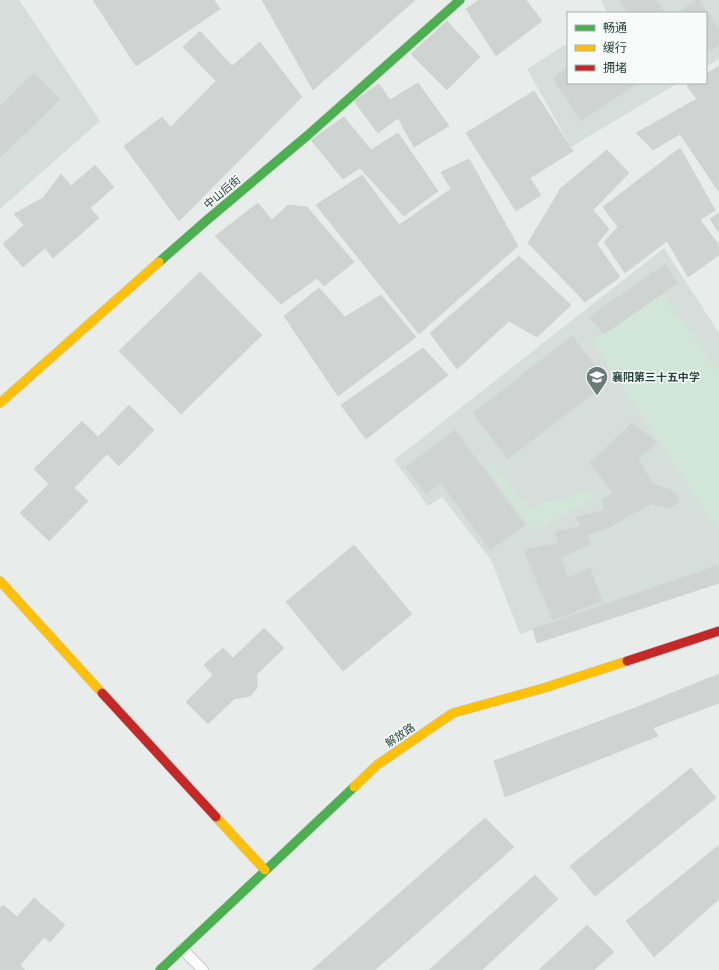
<svg xmlns="http://www.w3.org/2000/svg" width="719" height="970" viewBox="0 0 719 970" font-family="'IBM Plex Sans','Noto Sans SC',sans-serif">
<rect width="100%" height="100%" fill="#e8edeb"/>
<g fill="#d6dedb">
<polygon points="0,0 19,0 100,121 0,209"/>
<polygon points="601,0 719,0 719,59 706,66 706,13 607,13"/>
<polygon points="568,43 568,83 678,83 571,147 527,69"/>
<polygon points="664,248 719,333 719,566 520,634 491,560 442,497 428,506 394,460"/>
</g>
<g fill="#d1e6d8">
<polygon points="662,293 719,373 719,530 718,530 592,341"/>
<polygon points="492,463 530,511 544,502 550,502 561,501 578,494 592,491 596,497 534,531 486,467"/>
</g>
<g fill="#cfd4d2" stroke="#d1d6d4">
<polygon points="93,0 214,0 220,9 136,66"/>
<polygon points="262,0 415,0 313,90"/>
<polygon points="479,0 526,0 542,21 496,56 466,9"/>
<polygon points="619,0 656,0 665,13 628,13"/>
<polygon points="696,0 699,0 719,30 719,45 706,53 706,13 677,13"/>
<polygon points="447,21 480,57 447,90 411,54"/>
<polygon points="200,31 232,66 260,42 302,97 179,221 124,146 162,117 171,127 216,81 183,47"/>
<polygon points="719,66 719,192 680,134 653,150 636,133 697,99 687,86 692,83 706,83 706,74"/>
<polygon points="568,67 568,83 638,83 581,121 553,78"/>
<polygon points="34,73 60,99 0,158 0,106"/>
<polygon points="418,83 449,126 414,147 398,118 378,133 354,101 379,84 390,100"/>
<polygon points="534,91 573,151 530,178 541,195 516,211 466,133"/>
<polygon points="344,117 371,150 398,133 438,191 404,216 360,168 343,179 311,140"/>
<polygon points="680,148 715,210 700,220 719,245 719,255 688,277 667,241 625,273 604,242 618,227 603,207"/>
<polygon points="607,150 629,173 593,210 609,229 597,244 620,277 585,302 528,243 561,188"/>
<polygon points="469,159 518,246 419,334 316,205 362,175 399,225 451,189 441,172"/>
<polygon points="95,165 114,187 90,208 99,218 53,258 45,248 23,267 3,244 24,225 14,214 43,198 61,174 71,186"/>
<polygon points="258,203 272,220 288,205 307,207 354,262 324,286 317,278 281,304 215,236"/>
<polygon points="719,213 719,233 710,219"/>
<polygon points="519,256 571,305 537,337 509,321 457,369 430,333"/>
<polygon points="665,264 678,283 604,334 589,317"/>
<polygon points="200,272 262,335 181,414 119,351"/>
<polygon points="319,288 345,317 381,295 416,337 338,396 284,316"/>
<polygon points="572,336 596,367 591,372 602,387 508,459 473,413"/>
<polygon points="423,348 448,375 366,439 341,405"/>
<polygon points="129,405 154,430 119,466 107,454 74,488 88,501 49,541 20,513 49,484 34,469 82,421 98,437"/>
<polygon points="632,423 657,442 638,460 653,484 674,491 680,502 669,508 650,504 612,526 587,535 590,544 561,558 568,578 590,568 602,601 553,620 524,550 558,543 555,532 581,526 576,517 605,510 601,500 613,493 590,463"/>
<polygon points="455,430 525,525 490,550 441,483 426,494 405,467"/>
<polygon points="354,545 412,614 343,671 286,602"/>
<polygon points="719,565 719,583 537,643 533,629"/>
<polygon points="264,628 284,648 257,674 257,688 250,696 234,699 208,724 186,702 213,675 204,665 223,648 233,658"/>
<polygon points="719,674 719,703 653,728 635,708"/>
<polygon points="635,708 653,728 658,736 505,797 494,761"/>
<polygon points="691,768 716,798 595,896 570,866"/>
<polygon points="485,818 514,847 375,970 312,970"/>
<polygon points="719,845 719,899 654,957 626,921"/>
<polygon points="535,875 558,899 482,970 429,970"/>
<polygon points="34,898 65,925 50,942 44,937 20,965 25,970 0,970 0,908 3,905 17,917"/>
<polygon points="587,925 614,952 594,970 539,970"/>
</g>
<g fill="none" stroke-linecap="round" stroke-linejoin="round">
<g stroke="#c5cac8" stroke-width="12">
<polyline id="lane" points="182,949 203,970"/>
</g>
<g stroke="#c3cbc8" stroke-width="10">
<g id="fast">
<polyline points="159,262 207,220 308,135 460,0"/>
<polyline points="160,970 354,787"/>
</g>
</g>
<g stroke="#c3cbc8" stroke-width="10">
<g id="slow">
<polyline points="0,403 159,262"/>
<polyline points="0,581 102,693"/>
<polyline points="354,787 377,765 453,713 544,688 627,661"/>
<polyline points="216,817 265,870"/>
</g>
</g>
<g stroke="#c3cbc8" stroke-width="10">
<g id="jam">
<polyline points="627,661 719,631"/>
<polyline points="102,693 216,817"/>
</g>
</g>
<use href="#lane" stroke="#fcfcfc" stroke-width="10"/>
<use href="#fast" stroke="#4caf50" stroke-width="9"/>
<use href="#slow" stroke="#ffc107" stroke-width="9"/>
<use href="#jam" stroke="#c62828" stroke-width="9"/>
</g>
<defs>
<g id="school-pin" transform="scale(1.15)"><path d="M0 17L-7.5 6A9.5 9.5 0 1 1 7.5 6Z" fill="#697e78" stroke="#f7fbf9"/><path d="M0-5L7-2L0 1L-7-2ZM-4 1L0 2.5L4 1V4Q0 6-4 4Z" fill="#fff"/></g>
</defs>
<g fill-rule="evenodd">
<use href="#school-pin" x="597" y="377"/>
</g>
<g text-anchor="middle" dominant-baseline="central" stroke-width="3" stroke-linejoin="round" paint-order="stroke">
<g font-size="11" fill="#24423a" stroke="#f7fbf9">
<text transform="translate(222 192) rotate(-40)">中山后街</text>
<text transform="translate(400 735) rotate(-34)">解放路</text>
</g>
<g font-size="11" font-weight="bold" fill="#24423a" stroke="#f7fbf9" text-anchor="start">
<text x="612" y="377">襄阳第三十五中学</text>
</g>
</g>
<rect x="567" y="12" width="140" height="72" fill="#f7fbf9" stroke="#a3b1ad"/>
<rect x="575" y="25" width="20" height="6" fill="#4caf50" stroke="#a3b1ad"/>
<text x="603" y="32" font-size="12" fill="#24423a">畅通</text>
<rect x="575" y="45" width="20" height="6" fill="#ffc107" stroke="#a3b1ad"/>
<text x="603" y="52" font-size="12" fill="#24423a">缓行</text>
<rect x="575" y="65" width="20" height="6" fill="#c62828" stroke="#a3b1ad"/>
<text x="603" y="72" font-size="12" fill="#24423a">拥堵</text>
</svg>
